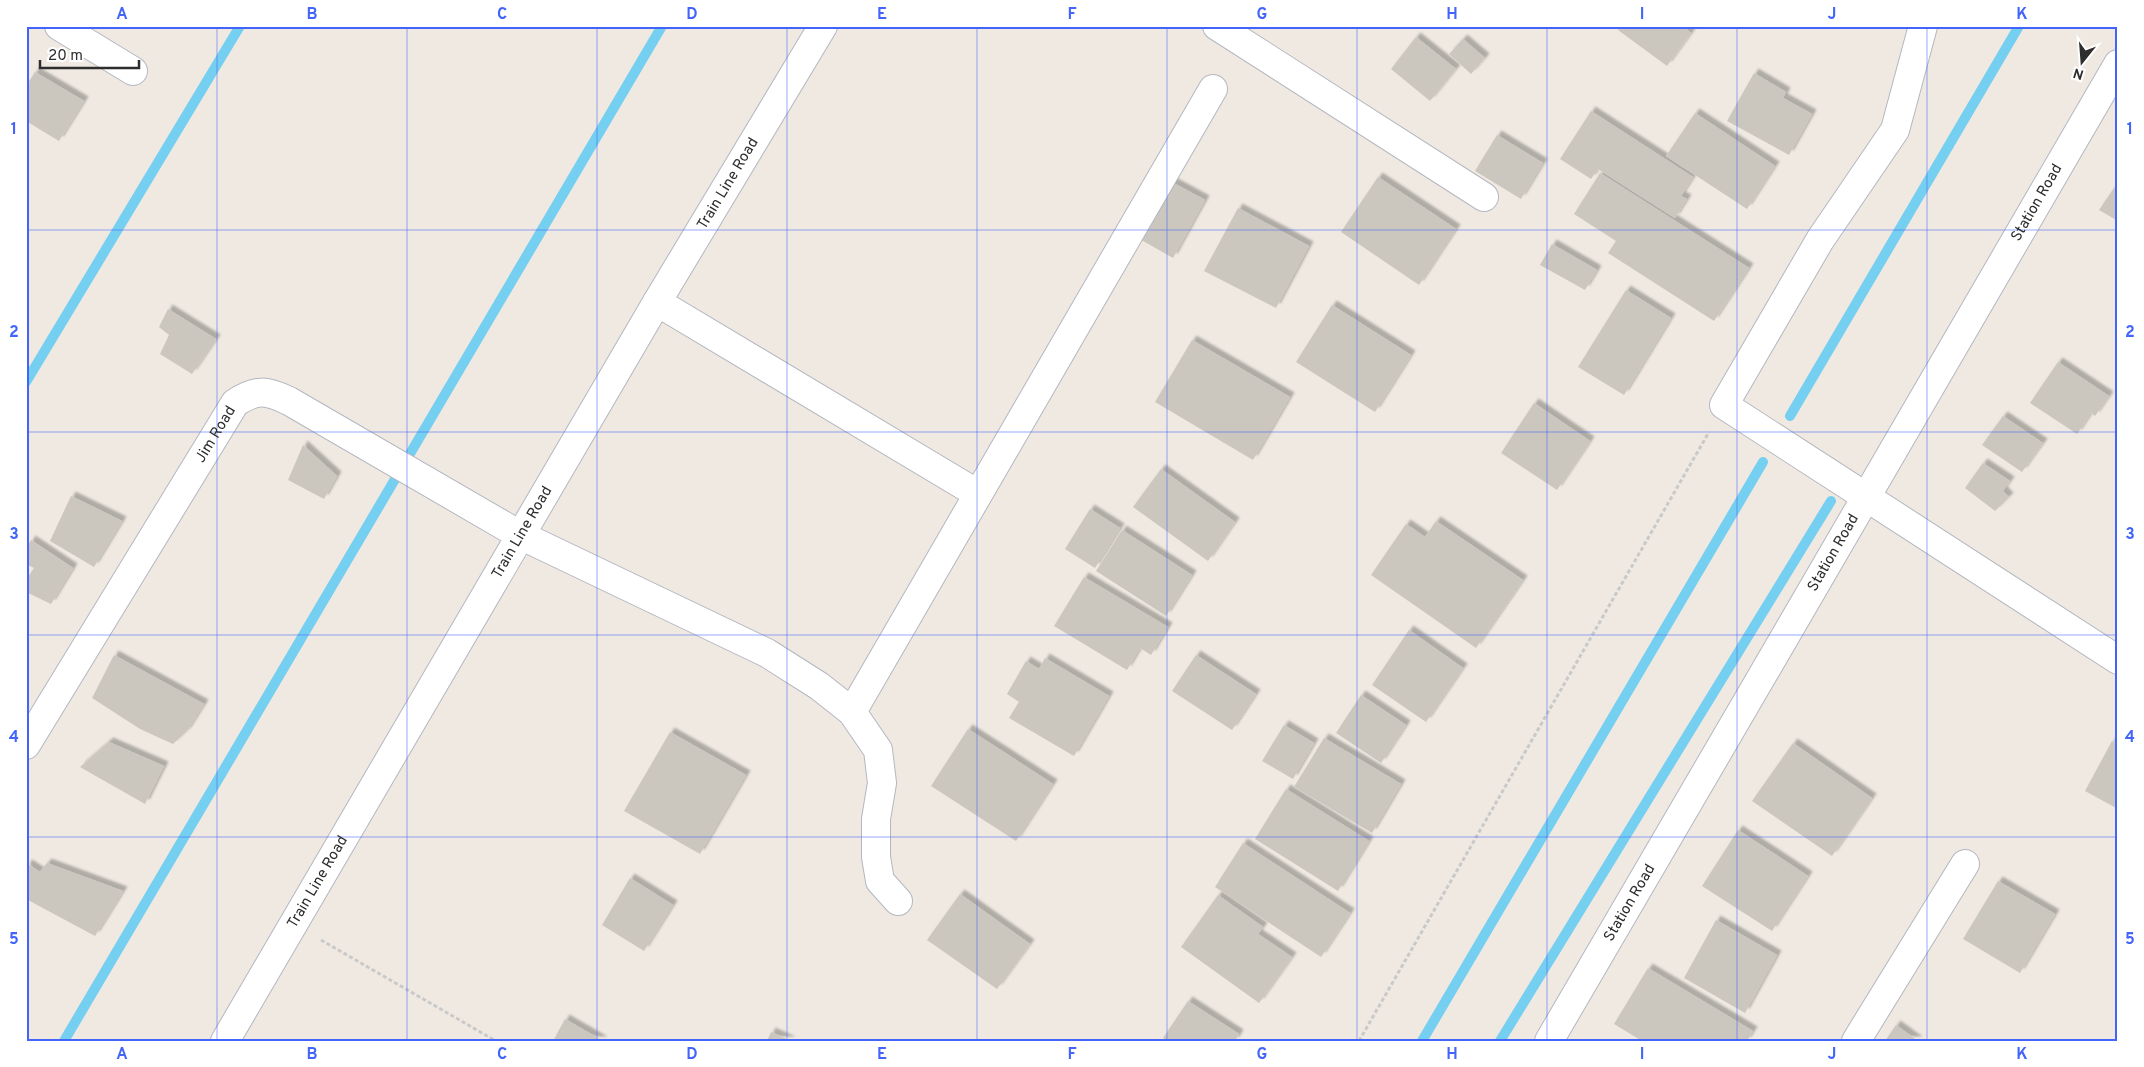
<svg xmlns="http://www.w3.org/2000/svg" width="2144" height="1067" viewBox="0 0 2144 1067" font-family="Overpass,sans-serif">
<defs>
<filter id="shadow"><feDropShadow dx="4.5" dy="-4.5" stdDeviation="1" flood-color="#0004"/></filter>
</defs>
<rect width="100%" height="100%" fill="#efe9e1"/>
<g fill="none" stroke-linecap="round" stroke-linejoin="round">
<g stroke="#75cff0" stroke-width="10">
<polyline points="26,382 240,26"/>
<polyline points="1790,416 2019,26"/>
<polyline points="64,1041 662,26"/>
<polyline points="1422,1041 1763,462"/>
<polyline points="1500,1041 1831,501"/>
</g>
</g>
<g fill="#cbc7bf" filter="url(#shadow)">
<polygon points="1621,26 1683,26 1691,33 1667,66 1618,30"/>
<polygon points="1416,37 1456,69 1430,101 1391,69"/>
<polygon points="1463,39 1485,58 1471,74 1449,54"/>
<polygon points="35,72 84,101 59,141 26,121 26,86"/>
<polygon points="1754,73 1786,92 1783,98 1812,114 1789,155 1727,121"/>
<polygon points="1591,111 1693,177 1681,196 1687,199 1675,218 1598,169 1591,179 1560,159"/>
<polygon points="1695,113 1775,166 1747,209 1666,156"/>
<polygon points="1497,135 1543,163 1521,199 1475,171"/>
<polygon points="1600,173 1749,268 1714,321 1608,253 1616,241 1574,214"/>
<polygon points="1378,177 1456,229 1419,285 1341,232"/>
<polygon points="1168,180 1205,200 1173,258 1136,237"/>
<polygon points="2118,182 2118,221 2099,210"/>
<polygon points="1238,208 1309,246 1276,308 1204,271"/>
<polygon points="1552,244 1597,270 1585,290 1540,265"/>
<polygon points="1626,290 1671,318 1624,395 1578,367"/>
<polygon points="1332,305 1411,355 1375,412 1296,362"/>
<polygon points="168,309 216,339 192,374 160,354 169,335 159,327"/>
<polygon points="1192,340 1290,397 1253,460 1155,402"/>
<polygon points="2058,362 2109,396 2095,416 2091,413 2077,434 2030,403"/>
<polygon points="1534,403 1590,441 1557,490 1501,453"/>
<polygon points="2003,416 2043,443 2022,472 1982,445"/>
<polygon points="303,445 337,476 324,499 288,480"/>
<polygon points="1983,463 2010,481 2003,491 2009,497 1995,511 1965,488"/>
<polygon points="1161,469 1235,522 1208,561 1133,507"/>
<polygon points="71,496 122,521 94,567 50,541"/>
<polygon points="1090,509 1120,528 1095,568 1065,549"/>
<polygon points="1436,521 1523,580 1476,648 1371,575 1406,524 1425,537"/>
<polygon points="1122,530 1192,575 1166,616 1096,571"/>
<polygon points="31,540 73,568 51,604 26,592 26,580 34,568 26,564 26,549"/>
<polygon points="1084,577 1168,627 1151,655 1140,648 1127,670 1054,626"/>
<polygon points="1409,630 1463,668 1426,722 1372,685"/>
<polygon points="114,655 204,704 187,731 173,744 140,729 92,698"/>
<polygon points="1196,655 1256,694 1232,730 1172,691"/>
<polygon points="1045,658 1109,696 1074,756 1009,718 1019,702 1007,694 1026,661 1039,669"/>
<polygon points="1361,695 1406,725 1381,763 1336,733"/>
<polygon points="1284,725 1314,743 1293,779 1262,761"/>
<polygon points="968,729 1053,784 1016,841 931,786"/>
<polygon points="670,732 746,775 700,854 624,811"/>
<polygon points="1324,738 1401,784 1372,833 1294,787"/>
<polygon points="2112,741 2118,745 2118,809 2085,791"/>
<polygon points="109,742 164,766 145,804 80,767"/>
<polygon points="1793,743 1872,798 1832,856 1752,801"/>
<polygon points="1286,789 1369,841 1338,891 1255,839"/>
<polygon points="1738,830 1808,876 1772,931 1702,886"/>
<polygon points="1243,843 1350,913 1321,957 1215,887"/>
<polygon points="47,863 123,891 95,936 26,899 26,866 28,864 40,872"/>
<polygon points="630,878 673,905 644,951 602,925"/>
<polygon points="1998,881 2055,914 2020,973 1963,939"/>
<polygon points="960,894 1030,944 997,989 927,940"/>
<polygon points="1218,895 1263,927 1258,934 1292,957 1259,1003 1181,947"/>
<polygon points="1716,920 1777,955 1745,1013 1684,978"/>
<polygon points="1648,968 1753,1031 1747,1041 1642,1041 1614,1024"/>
<polygon points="1188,1001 1239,1034 1235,1041 1168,1041 1163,1038"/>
<polygon points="565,1019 603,1041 553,1041"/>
<polygon points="1896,1025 1918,1041 1885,1041"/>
<polygon points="771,1032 791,1041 767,1041"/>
</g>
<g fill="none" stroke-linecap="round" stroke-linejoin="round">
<g stroke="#b4b7c1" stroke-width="30">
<g id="minor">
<polyline points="59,26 133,71"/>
<polyline points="1217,26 1484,197"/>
<polyline points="1923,26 1895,130 1820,240 1724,405 2118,660"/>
<polyline points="657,302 978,494"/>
<path id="s1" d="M26,745L235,403C256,389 266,390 289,401L520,535L767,653L819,686L852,712"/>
<polyline points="898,901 880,881 876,857 876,819 882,783 878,750 852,712 1213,89"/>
<path id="s2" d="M225,1041L657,302L823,26"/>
<path id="s3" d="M1549,1041C1740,716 1927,390 2118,64"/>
<polyline points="1856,1041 1965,864"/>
</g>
</g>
<g stroke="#c9c9c9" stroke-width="3" stroke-dasharray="4 2.5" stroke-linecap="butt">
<polyline points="321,940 496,1041"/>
<polyline points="1359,1041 1709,432"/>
</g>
<use href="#minor" stroke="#fff" stroke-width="28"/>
</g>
<path fill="none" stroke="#4264fb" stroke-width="1" stroke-opacity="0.55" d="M217,26V1041M407,26V1041M597,26V1041M787,26V1041M977,26V1041M1167,26V1041M1357,26V1041M1547,26V1041M1737,26V1041M1927,26V1041M26,230H2118M26,432H2118M26,635H2118M26,837H2118"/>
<g text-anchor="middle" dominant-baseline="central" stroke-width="4.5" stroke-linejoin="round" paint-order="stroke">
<g font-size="15" fill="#2e2e2e" stroke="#fff">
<text stroke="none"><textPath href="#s2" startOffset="994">Train Line Road</textPath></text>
<text stroke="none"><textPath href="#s3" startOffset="970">Station Road</textPath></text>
<text stroke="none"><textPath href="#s1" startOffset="364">Jim Road</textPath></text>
<text stroke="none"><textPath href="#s2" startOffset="589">Train Line Road</textPath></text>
<text stroke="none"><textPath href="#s3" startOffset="565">Station Road</textPath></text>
<text stroke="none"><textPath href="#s2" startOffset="184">Train Line Road</textPath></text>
<text stroke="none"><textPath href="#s3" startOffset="160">Station Road</textPath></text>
</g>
</g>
<rect width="2144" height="1067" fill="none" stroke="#ffffff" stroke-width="55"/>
<g transform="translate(2082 62) rotate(197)" stroke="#ffffff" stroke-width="4" paint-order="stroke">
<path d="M0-4L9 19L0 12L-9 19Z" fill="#2e2e2e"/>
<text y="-8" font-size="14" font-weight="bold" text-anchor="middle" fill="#2e2e2e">N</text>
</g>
<path d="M40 60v8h99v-8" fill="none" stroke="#2e2e2e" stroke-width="2.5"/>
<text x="48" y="60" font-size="15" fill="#2e2e2e" stroke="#ffffff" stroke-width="4" paint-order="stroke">20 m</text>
<rect x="28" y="28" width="2088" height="1012" fill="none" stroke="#4264fb" stroke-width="2"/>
<g font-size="16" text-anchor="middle" font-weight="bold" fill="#4264fb">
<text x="122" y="19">A</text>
<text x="312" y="19">B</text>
<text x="502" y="19">C</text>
<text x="692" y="19">D</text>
<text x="882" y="19">E</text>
<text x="1072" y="19">F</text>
<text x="1262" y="19">G</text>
<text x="1452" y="19">H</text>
<text x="1642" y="19">I</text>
<text x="1832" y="19">J</text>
<text x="2022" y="19">K</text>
<text x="14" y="134">1</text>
<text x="2130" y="134">1</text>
<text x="14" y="337">2</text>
<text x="2130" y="337">2</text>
<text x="14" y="539">3</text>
<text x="2130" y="539">3</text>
<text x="14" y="742">4</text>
<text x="2130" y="742">4</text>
<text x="14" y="944">5</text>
<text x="2130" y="944">5</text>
<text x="122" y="1059">A</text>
<text x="312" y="1059">B</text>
<text x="502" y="1059">C</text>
<text x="692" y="1059">D</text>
<text x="882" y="1059">E</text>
<text x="1072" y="1059">F</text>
<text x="1262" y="1059">G</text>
<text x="1452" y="1059">H</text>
<text x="1642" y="1059">I</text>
<text x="1832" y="1059">J</text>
<text x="2022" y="1059">K</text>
</g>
</svg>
